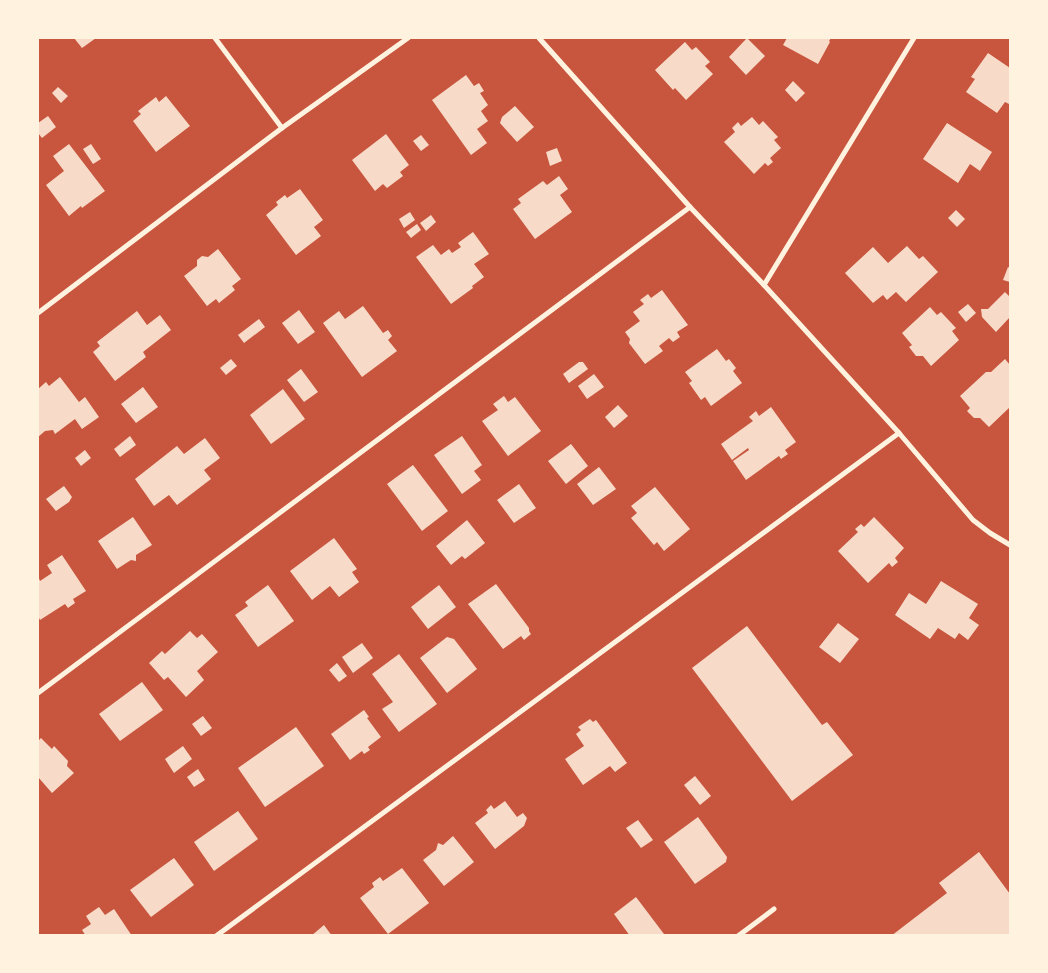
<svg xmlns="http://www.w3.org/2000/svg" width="1048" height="973" viewBox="0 0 1048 973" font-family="'Playfair Display',serif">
<rect width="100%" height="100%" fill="#c8553d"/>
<g fill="#f7dbc8">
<polygon points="74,38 96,38 82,48"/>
<polygon points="747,38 765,56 746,75 729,57"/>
<polygon points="787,38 831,38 829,41 830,42 818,64 783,45"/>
<polygon points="685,42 692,50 696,47 710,62 705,66 713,74 686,100 675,88 673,90 655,70"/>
<polygon points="988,53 1010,68 1010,102 1009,104 1005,102 997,113 966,92 975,79 971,77"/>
<polygon points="466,75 474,86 479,83 484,91 480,93 488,105 481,111 488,121 477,129 487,143 471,155 432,100"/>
<polygon points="793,81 805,93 796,102 785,90"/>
<polygon points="58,87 68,96 61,103 52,93"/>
<polygon points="166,96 190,126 156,152 133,121 141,114 138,111 156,97 159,102"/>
<polygon points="515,106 534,127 517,142 500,123 502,117"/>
<polygon points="48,116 56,127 42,138 38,133 38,123"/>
<polygon points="752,117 759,125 763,121 778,137 774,140 781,148 770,158 773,162 768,166 765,163 754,174 724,142 735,132 732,128 738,122 741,126"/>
<polygon points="947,123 992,152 980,171 970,164 958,183 923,159"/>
<polygon points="386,134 409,165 400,172 403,176 387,188 383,184 375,191 352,160"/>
<polygon points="421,135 429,145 421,151 413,141"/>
<polygon points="69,144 105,191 82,208 81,206 69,216 46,185 64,171 53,156"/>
<polygon points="91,144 101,159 93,164 83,149"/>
<polygon points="557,148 562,161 550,166 546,152"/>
<polygon points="559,176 568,189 560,195 572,212 535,239 513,209 521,203 518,199 543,181 547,185"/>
<polygon points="300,189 323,220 314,227 321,236 296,255 266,215 278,205 276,202 285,195 287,198"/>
<polygon points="956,210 965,219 957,227 948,218"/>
<polygon points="410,212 415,220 404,228 399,219"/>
<polygon points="431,215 436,222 426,231 420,223"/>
<polygon points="417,224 421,230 411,238 406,232"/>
<polygon points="473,232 489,254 474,264 484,277 472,286 473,288 451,304 416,257 433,245 441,255 449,249 452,253 461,247 458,243"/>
<polygon points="907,246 919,259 923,256 938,272 906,302 896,292 887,300 883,295 873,303 845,273 873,247 888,263"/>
<polygon points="218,249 241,279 232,286 235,290 219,303 216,299 207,306 184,276 197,266 197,260 202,256 208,257"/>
<polygon points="1008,267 1010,268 1010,282 1003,280"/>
<polygon points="662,290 688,325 677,332 680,337 673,342 669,338 659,346 663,351 645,364 629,343 630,339 625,332 640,321 633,312 644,304 640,300 648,294 651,298"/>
<polygon points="1005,292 1010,297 1010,317 996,332 982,317 981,309 988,309"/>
<polygon points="968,304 976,313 966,322 958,312"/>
<polygon points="363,306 383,333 388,330 392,336 388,340 397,351 362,377 323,323 339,311 345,319"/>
<polygon points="930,307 937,315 941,312 956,328 952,331 959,340 931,366 923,356 916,356 909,347 912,345 902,333"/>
<polygon points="299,310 315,332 298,344 282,323"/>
<polygon points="137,311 147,325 160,315 171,330 143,352 146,357 115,381 93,352 100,346 97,342"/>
<polygon points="259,319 265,327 244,343 238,335"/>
<polygon points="717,349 726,361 729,359 736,368 733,371 742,383 711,406 705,397 701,400 689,383 692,381 685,372"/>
<polygon points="231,359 237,366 226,375 220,368"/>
<polygon points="1005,359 1010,365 1010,407 989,427 980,418 974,418 967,411 970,408 960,396 986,372 991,372"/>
<polygon points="579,362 583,362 588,369 569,383 563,374"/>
<polygon points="301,369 318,392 304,402 287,380"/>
<polygon points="594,374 604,387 587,399 578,386"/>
<polygon points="60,377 79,402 85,397 99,417 82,429 75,419 55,434 53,430 45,431 38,437 38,389 46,382 49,386"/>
<polygon points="143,387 158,407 136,423 121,404"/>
<polygon points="283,389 305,419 271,444 250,415"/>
<polygon points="504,396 508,402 515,397 541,431 508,456 482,421 498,410 493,404"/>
<polygon points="618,405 628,416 614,428 605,417"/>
<polygon points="771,407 796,442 785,450 788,454 781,459 779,456 746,480 733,461 749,450 748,448 732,460 721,444 753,421 749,417 756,411 759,416"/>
<polygon points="130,436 136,445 120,457 114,449"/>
<polygon points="462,436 482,465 474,471 481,480 462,494 434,455"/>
<polygon points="205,438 220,458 204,470 211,479 177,505 169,495 154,506 135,479 177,446 184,454"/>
<polygon points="571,444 588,466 566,484 548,461"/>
<polygon points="85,450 91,458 81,466 75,458"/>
<polygon points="413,465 448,511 422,531 387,484"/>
<polygon points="599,467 616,489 593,505 577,484"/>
<polygon points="519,484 536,508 514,523 497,500"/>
<polygon points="64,486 72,497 69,502 56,511 46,499"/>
<polygon points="655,487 690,529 664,551 657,542 654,545 631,518 637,513 631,506"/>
<polygon points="133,517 152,545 136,555 136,561 131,560 117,569 98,541"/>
<polygon points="874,517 904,548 895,558 898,562 892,567 889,563 868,583 838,551 858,532 855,529 861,524 864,527"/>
<polygon points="467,520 485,543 465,559 462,556 451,565 436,546"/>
<polygon points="334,538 357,569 352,572 359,582 339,597 330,586 312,600 290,571"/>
<polygon points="62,555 86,591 73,599 75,603 68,608 65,604 40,620 38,616 38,576 40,581 52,573 47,565"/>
<polygon points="941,581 978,604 969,618 979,625 968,640 959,633 955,639 938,628 930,639 895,615 909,593 926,604"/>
<polygon points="496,584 529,628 529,631 531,634 524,640 521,636 503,649 468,604"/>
<polygon points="268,585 294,621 258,647 235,615 248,606 245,602"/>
<polygon points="439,585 456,607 428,629 411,607"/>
<polygon points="838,623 859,639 840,663 819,647"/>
<polygon points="747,626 822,725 827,722 853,755 792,801 692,668"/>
<polygon points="190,631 197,638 202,634 218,652 197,671 204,680 186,697 168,677 164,680 149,663 162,651 165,654"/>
<polygon points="447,637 454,639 477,669 447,693 420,658"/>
<polygon points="362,643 373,658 353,673 342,657"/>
<polygon points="399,654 437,704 399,732 382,709 393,702 372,674"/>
<polygon points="337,663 347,676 339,682 329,670"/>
<polygon points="142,682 163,710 120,741 99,714"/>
<polygon points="364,710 369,717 367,718 381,737 368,747 370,750 364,754 362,751 350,760 331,734"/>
<polygon points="203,716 212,728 201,736 192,724"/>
<polygon points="590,719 593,722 596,720 627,763 615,772 610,766 583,785 565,759 584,746 576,734 581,730 578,727"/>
<polygon points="296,727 324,766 265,807 238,768"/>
<polygon points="41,738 52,749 54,746 68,761 67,766 74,773 52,793 38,777 38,741"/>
<polygon points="183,746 192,759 174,773 165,759"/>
<polygon points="198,769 205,780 194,787 187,777"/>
<polygon points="695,776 711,796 700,805 684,785"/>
<polygon points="505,801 517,817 523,813 527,818 524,826 495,849 475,823 488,813 486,810 491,805 494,809"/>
<polygon points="238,811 258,839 214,871 194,842"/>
<polygon points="698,817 727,857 726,862 695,884 664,842"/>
<polygon points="638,820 653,840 641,848 626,828"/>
<polygon points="453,836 474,862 444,886 423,860 436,850 438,843 443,845"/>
<polygon points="979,852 1010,894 1010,936 891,936 947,893 939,883"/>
<polygon points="174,858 194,885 151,917 130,890"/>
<polygon points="402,868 429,903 388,934 360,898 374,887 372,883 380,877 383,881"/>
<polygon points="636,897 664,934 663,936 630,936 614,914"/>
<polygon points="99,907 105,915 114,909 132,936 86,936 82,930 91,924 86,916"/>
<polygon points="324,925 332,936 311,936"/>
</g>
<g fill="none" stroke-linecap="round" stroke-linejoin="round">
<g stroke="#fff3e0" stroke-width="5">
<polyline points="215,38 282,128"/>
<polyline points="539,38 690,207 764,285 899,433 973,520 990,533 1010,545"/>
<polyline points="764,285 914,38"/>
<polyline points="38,313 282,128 408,38"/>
<polyline points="38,693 690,207"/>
<polyline points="216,936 899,433"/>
<polyline points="738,936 774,909"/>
</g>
</g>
<rect width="1048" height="973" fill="none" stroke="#fff3e0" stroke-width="78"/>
</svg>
